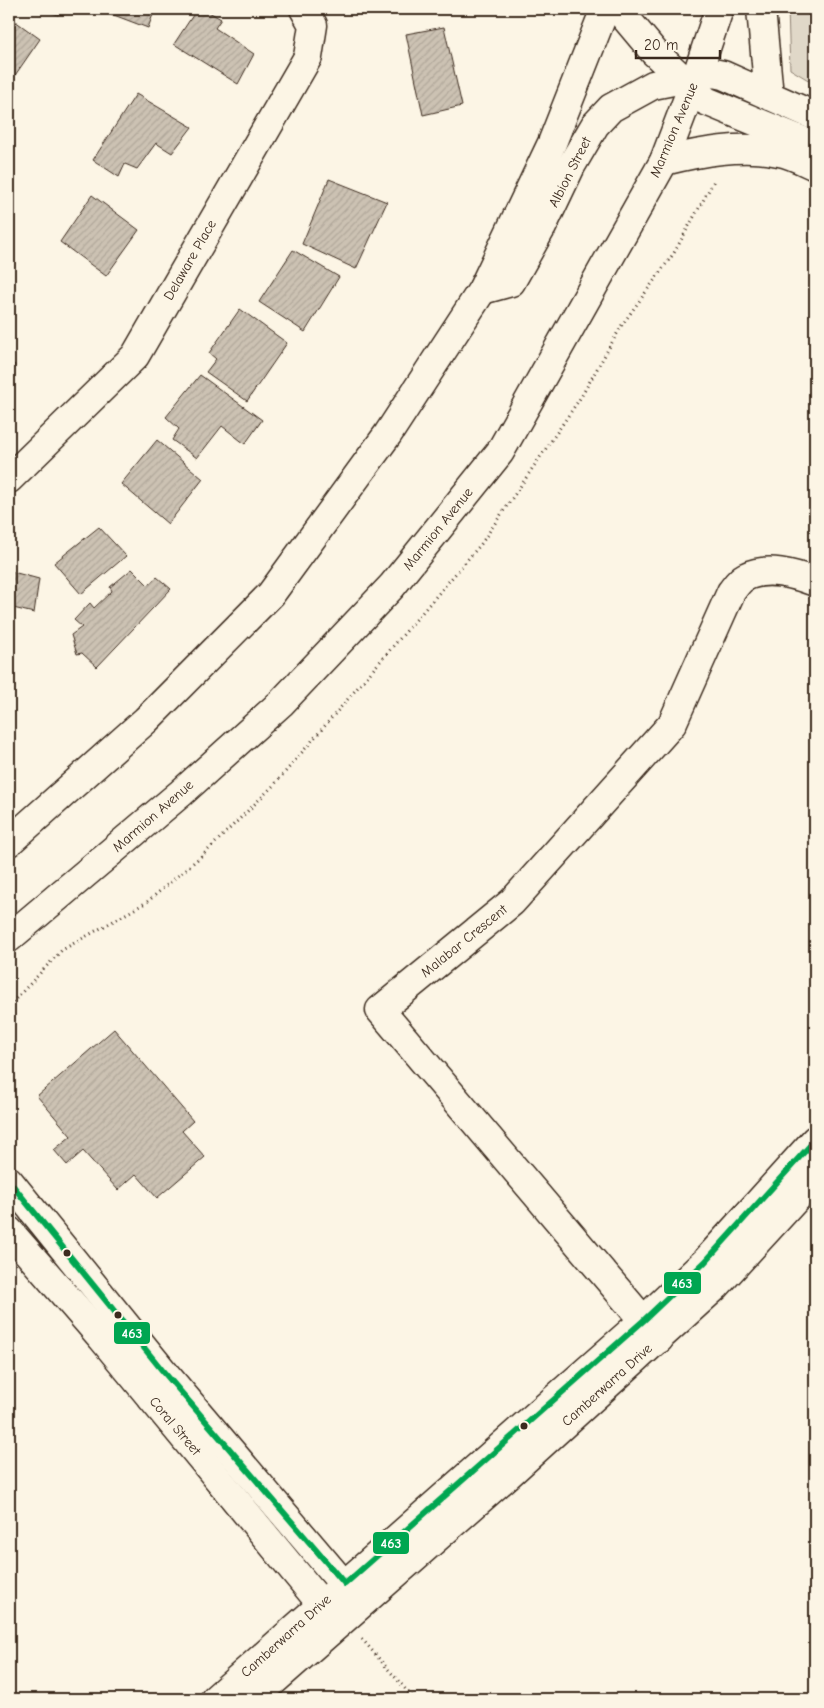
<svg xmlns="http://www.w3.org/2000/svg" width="824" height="1708" viewBox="0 0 824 1708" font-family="'Comic Neue',sans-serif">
<defs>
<pattern id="building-hatch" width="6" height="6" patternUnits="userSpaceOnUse" patternTransform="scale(1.25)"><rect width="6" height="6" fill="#ccc2b3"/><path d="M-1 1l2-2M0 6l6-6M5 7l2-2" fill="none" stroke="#b0a79a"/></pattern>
</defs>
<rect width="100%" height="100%" fill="#fcf5e5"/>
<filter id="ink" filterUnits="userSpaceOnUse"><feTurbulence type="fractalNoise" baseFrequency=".02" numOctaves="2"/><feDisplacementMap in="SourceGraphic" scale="10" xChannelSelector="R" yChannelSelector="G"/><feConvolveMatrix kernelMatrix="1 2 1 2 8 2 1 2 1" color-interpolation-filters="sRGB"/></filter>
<g filter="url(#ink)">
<polygon fill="#e0d8c8" stroke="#8e8173" points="788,9 815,9 815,84 790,69"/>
<g fill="url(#building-hatch)" stroke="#3b2a1e">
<polygon points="42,9 62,9 58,15"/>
<polygon points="98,9 155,9 148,28"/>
<polygon points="197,9 204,9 221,19 215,28 254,54 238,84 174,44"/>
<polygon points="15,21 40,39 9,84 9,30"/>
<polygon points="444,27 462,106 423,115 406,34"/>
<polygon points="136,94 192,127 172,153 156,143 137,169 125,164 119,177 93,160"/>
<polygon points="9,110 15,114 9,122"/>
<polygon points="329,179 387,202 356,269 302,244"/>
<polygon points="92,195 139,230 106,276 60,242"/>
<polygon points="293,250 339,277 305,332 259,302"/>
<polygon points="240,309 287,343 247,401 206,372 216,359 209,353"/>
<polygon points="9,360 15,365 9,376"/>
<polygon points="200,375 262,420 245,444 222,426 197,458 172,440 179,429 166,417"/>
<polygon points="157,440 203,479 168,524 121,484"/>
<polygon points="99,527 126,556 81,594 54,563"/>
<polygon points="132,569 148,585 157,577 171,589 97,667 82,653 77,654 71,635 82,627 74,620 90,603 94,608 112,591 110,587"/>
<polygon points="9,571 39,579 34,613 9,607"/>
<polygon points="114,1029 193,1121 182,1131 205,1157 157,1198 136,1174 118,1190 83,1151 67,1165 54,1150 71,1136 37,1096"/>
</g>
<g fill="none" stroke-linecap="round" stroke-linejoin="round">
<g stroke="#3b2a1e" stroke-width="31">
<g id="minor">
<polyline points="618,9 654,52 706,101 815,146"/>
<polyline points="482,290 511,282 542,227 571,166 595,125 611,108 653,85 713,73 723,75 815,116"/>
<polyline points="9,479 135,356 308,57 313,25 304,9"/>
<polyline points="9,1181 162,1370 356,1599"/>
<polyline points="9,1231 102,1338 333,1618"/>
<path d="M659,1339L380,1010L512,902L672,724L731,592C735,587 739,580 745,577C767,566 794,574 815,582"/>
<polyline points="215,1699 643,1321 705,1262 815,1140"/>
<polyline points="253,1699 508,1475 716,1286 815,1178"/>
</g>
</g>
<g stroke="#3b2a1e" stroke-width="31">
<g id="highway">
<polyline points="761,9 769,96"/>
<path d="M664,161C700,152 742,144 779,152C791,154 804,161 815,166"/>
<polyline points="9,842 146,720 271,594 388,434 482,290 552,143 605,9"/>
<polyline points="9,938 181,793 281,703 392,586 500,452 664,161 698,72 719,9"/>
</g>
</g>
<g stroke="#3b2a1e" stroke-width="3" stroke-dasharray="1 4" stroke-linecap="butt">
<polyline points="9,1006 62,950 147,902 206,852 274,785 481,544 581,397 622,325 674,253 715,179"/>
<polyline points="362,1639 414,1699"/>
</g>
<use href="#minor" stroke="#fcf5e5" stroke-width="28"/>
<use href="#highway" stroke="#fcf5e5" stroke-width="28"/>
<g stroke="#fcf5e5" stroke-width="10">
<polyline id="bus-1" points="9,1181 162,1370 345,1584 643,1321 705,1262 815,1140"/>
</g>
<use href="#bus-1" stroke="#00a651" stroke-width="6"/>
</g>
</g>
<g fill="#3b2a1e" stroke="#fcf5e5" stroke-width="2">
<circle cx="67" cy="1253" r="4.5"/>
<circle cx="118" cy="1315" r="4.5"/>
<circle cx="524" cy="1426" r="4.5"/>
</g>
<g text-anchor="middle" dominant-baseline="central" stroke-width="4" stroke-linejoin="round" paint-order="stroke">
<g font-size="14" fill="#3b2a1e" stroke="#fcf5e5">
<text transform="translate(674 130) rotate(-67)">Marmion Avenue</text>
<text transform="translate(570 172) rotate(-63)">Albion Street</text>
<text transform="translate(190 260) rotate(-60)">Delaware Place</text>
<text transform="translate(438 529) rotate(-51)">Marmion Avenue</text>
<text transform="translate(153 816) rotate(-41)">Marmion Avenue</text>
<text transform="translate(464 941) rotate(-39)">Malabar Crescent</text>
<text transform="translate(607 1385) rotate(-42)">Camberwarra Drive</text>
<text transform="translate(175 1426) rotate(50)">Coral Street</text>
<text transform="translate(286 1636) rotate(-42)">Camberwarra Drive</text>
</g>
</g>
<g stroke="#fcf5e5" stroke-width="2">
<rect x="663" y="1271" width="39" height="24" rx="5" fill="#00a651"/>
<rect x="113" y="1321" width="38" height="24" rx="5" fill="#00a651"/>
<rect x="372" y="1531" width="38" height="24" rx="5" fill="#00a651"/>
</g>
<g font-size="14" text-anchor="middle" font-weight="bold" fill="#fff">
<text x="682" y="1288">463</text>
<text x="132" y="1338">463</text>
<text x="391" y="1548">463</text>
</g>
<rect width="824" height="1708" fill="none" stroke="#fcf5e5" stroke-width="30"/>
<rect x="15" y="15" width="794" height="1678" fill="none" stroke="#3b2a1e" stroke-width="2" filter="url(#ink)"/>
<path d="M636 50v8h84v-8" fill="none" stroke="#3b2a1e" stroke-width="2.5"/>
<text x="644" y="50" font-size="15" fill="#3b2a1e" stroke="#fcf5e5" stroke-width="4" paint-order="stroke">20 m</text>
</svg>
